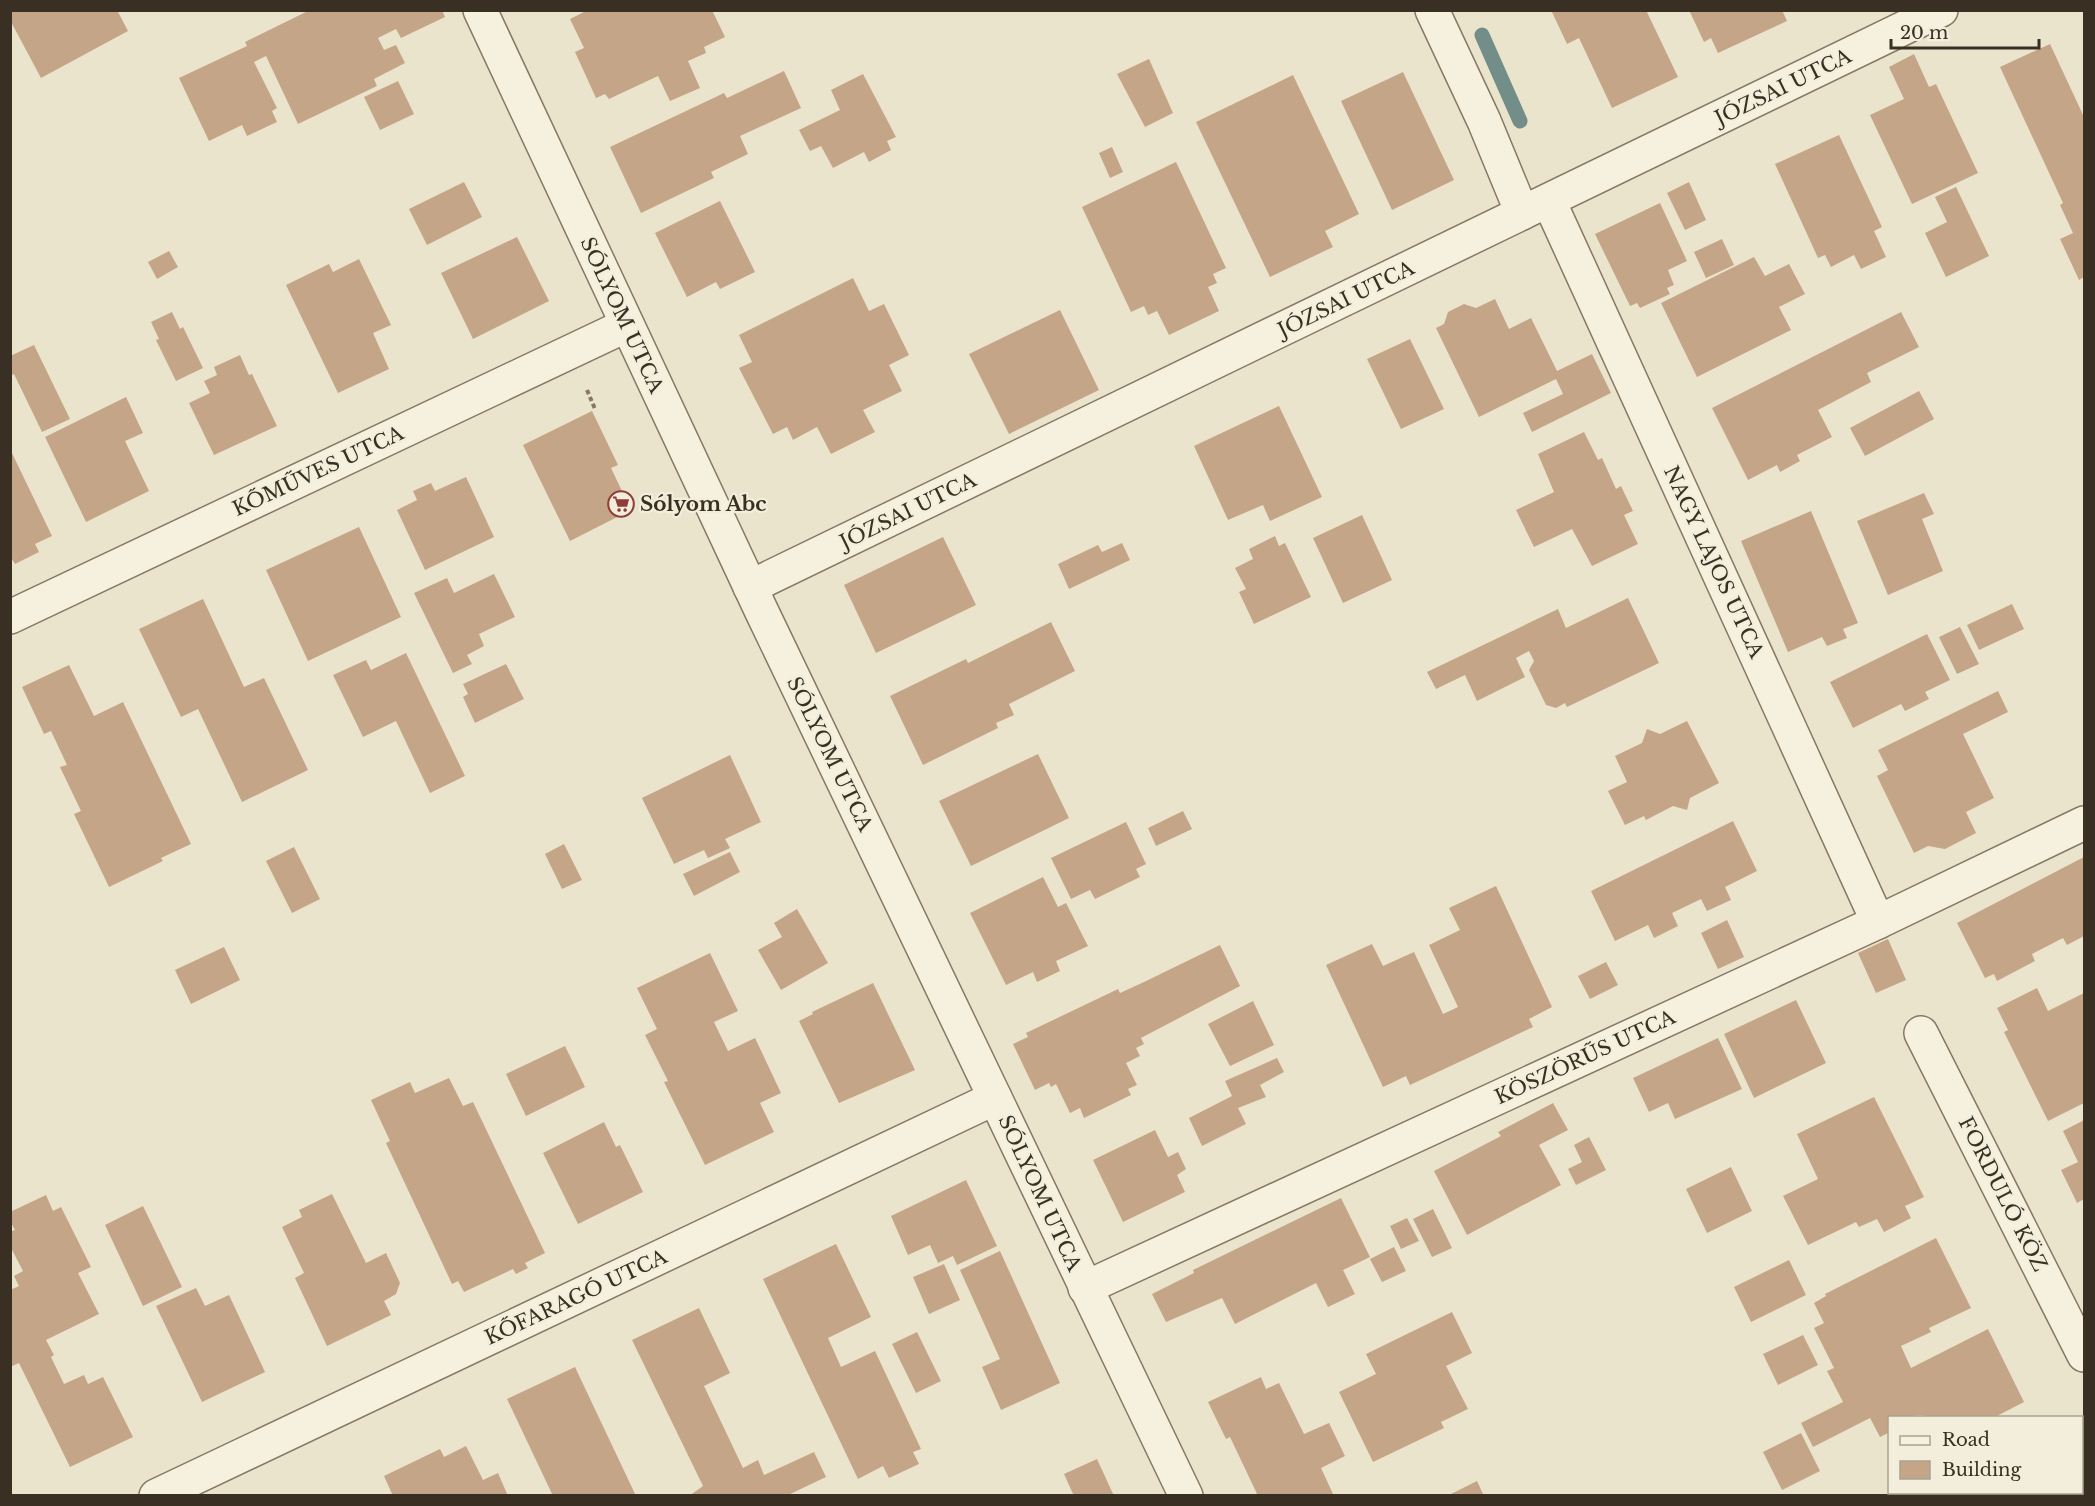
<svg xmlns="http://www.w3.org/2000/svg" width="2095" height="1506" viewBox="0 0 2095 1506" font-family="'Libre Baskerville',serif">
<rect width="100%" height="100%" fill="#ebe4cd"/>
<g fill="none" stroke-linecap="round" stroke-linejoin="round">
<polyline stroke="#738e89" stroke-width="15" points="1482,35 1520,121"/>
</g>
<g fill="#c5a587">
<polygon points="10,10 117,10 128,31 41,78 10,20"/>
<polygon points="310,10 442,10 445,17 401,38 396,29 378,38 384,50 396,45 405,63 374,79 377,86 298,124 266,56 254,62 277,108 272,111 277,122 247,136 242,125 209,141 179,78 247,46 245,42"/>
<polygon points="588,10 712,10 725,37 704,47 706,53 688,61 700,88 670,101 658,76 609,99 605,94 596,98 575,52 584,48 570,19"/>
<polygon points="1551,10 1646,10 1678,77 1612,108 1579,38 1567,44"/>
<polygon points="1689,10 1782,10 1787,21 1718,53 1711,38 1704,42"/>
<polygon points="2050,44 2084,117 2084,277 2079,280 2060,239 2073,233 2060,205 2063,203 2000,67"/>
<polygon points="1914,54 1929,87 1936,84 1978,173 1912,204 1870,115 1904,99 1889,67"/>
<polygon points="1149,59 1173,113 1145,127 1117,74"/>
<polygon points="784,71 801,108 740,136 748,154 711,172 714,178 641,213 610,147 724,93 727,98"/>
<polygon points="1403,72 1454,180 1392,210 1341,101"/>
<polygon points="863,74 896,137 887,141 891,150 869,162 864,152 833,168 821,146 810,151 799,130 840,110 831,90"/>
<polygon points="1293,75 1359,214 1325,231 1333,247 1270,277 1196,122"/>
<polygon points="398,81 414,114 380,130 364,97"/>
<polygon points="1839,135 1882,227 1874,231 1886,257 1861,269 1854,255 1831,267 1825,255 1818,258 1775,164"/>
<polygon points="1112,147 1123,172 1110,178 1099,153"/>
<polygon points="1176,162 1226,268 1213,274 1217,283 1208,287 1219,311 1169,335 1157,311 1148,315 1144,306 1131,312 1082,207"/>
<polygon points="464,182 482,217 427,245 409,209"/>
<polygon points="1689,182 1706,220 1685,230 1667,193"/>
<polygon points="1956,187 1989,256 1946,277 1925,233 1947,222 1935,197"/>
<polygon points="720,201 755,272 720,289 716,282 687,297 655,233"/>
<polygon points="1660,203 1687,261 1668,270 1674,285 1667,288 1670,294 1640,308 1637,303 1630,306 1595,234"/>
<polygon points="517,237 549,301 473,339 441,273"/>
<polygon points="1722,239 1734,265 1706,278 1694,252"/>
<polygon points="169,251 178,267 157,279 148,262"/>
<polygon points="1754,257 1765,276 1789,264 1805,294 1779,307 1791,330 1697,377 1661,303"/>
<polygon points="359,259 391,325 373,333 389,369 338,393 286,285 329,264 333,272"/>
<polygon points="853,278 869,311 884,304 909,355 889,365 902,391 863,410 875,432 831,454 817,427 793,440 787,427 773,434 739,368 752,362 739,335"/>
<polygon points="1495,299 1509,329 1531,318 1557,371 1592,354 1611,393 1532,432 1523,413 1563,394 1556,379 1479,417 1436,328 1444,324 1448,312 1464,304 1476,308"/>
<polygon points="1060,310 1099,390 1009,434 969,354"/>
<polygon points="172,312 180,329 183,327 203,368 176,381 156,340 159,339 151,322"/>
<polygon points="1901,312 1919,347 1867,373 1871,382 1818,410 1832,437 1797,455 1800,461 1780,472 1777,465 1748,480 1712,408"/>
<polygon points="1410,339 1444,409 1401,429 1367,359"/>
<polygon points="34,345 70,419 42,432 14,374 10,376 10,356"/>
<polygon points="240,355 249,375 252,374 277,426 214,455 189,403 210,393 204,381 217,375 214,367"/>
<polygon points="1919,391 1934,419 1865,456 1850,428"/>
<polygon points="126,397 143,433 125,441 149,491 86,522 45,437"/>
<polygon points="1279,406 1322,497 1270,521 1263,505 1228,520 1194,446"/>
<polygon points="592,411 618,465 611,468 631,510 570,541 523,445"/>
<polygon points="1584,432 1598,460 1602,458 1616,489 1621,486 1633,511 1624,515 1638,544 1592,566 1572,529 1534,547 1516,510 1554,492 1538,454"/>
<polygon points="10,449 52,536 35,544 39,552 15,564 10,556"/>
<polygon points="466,477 494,537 425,570 397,510 417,500 413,491 431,483 435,491"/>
<polygon points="1924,493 1934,514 1922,519 1943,571 1888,595 1857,521"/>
<polygon points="1811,511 1858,623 1843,629 1847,638 1827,646 1822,637 1788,652 1741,541"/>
<polygon points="1362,515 1392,580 1343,603 1313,538"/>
<polygon points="359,527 401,617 308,661 266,570"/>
<polygon points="1275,536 1279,546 1285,543 1311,597 1254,624 1239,592 1246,589 1235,568 1253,559 1249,549"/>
<polygon points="943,537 976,605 876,653 844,585"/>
<polygon points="1122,543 1130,560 1069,589 1058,564 1098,545 1102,552"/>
<polygon points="494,574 515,617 479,634 484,646 467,655 472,664 453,673 414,593 447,578 454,593"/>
<polygon points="1628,598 1659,663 1567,707 1565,703 1556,708 1546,705 1529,670 1534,661 1529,651 1516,658 1525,677 1477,701 1465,675 1436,689 1427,672 1558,609 1566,628"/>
<polygon points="203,599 244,687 264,678 308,770 242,802 198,709 181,717 139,629"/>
<polygon points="2012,604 2024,629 1979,650 1967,625"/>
<polygon points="1051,622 1075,671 1009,704 1014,715 996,723 998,728 923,765 890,696 966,659 968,663"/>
<polygon points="1960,627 1979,664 1957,674 1939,637"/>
<polygon points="1927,634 1950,680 1925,692 1929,699 1905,711 1901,704 1853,728 1830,682"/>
<polygon points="406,653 465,776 430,793 396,721 363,737 333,675 366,660 371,670"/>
<polygon points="506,664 524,699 475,723 463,697 468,694 463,684"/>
<polygon points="69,665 94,716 123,702 191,844 161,858 163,861 109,887 74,814 81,811 60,767 67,765 51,731 44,734 22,687"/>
<polygon points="1998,691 2008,712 1963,734 1994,798 1966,812 1976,833 1945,849 1928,846 1914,853 1877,776 1888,770 1878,750"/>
<polygon points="1687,721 1719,783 1690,798 1687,810 1673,806 1646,820 1644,816 1625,825 1608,791 1627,782 1615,756 1642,743 1647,729 1660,734"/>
<polygon points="1038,754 1069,818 971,866 939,801"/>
<polygon points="730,755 761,822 725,839 730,848 708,858 704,850 674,864 642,798"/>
<polygon points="1183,811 1192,829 1156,846 1148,828"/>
<polygon points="1733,821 1757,871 1725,887 1731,900 1707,911 1701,899 1672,913 1678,926 1654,938 1648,925 1615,941 1591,891"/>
<polygon points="1126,822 1146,864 1136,869 1140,877 1095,899 1090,890 1071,899 1051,858"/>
<polygon points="564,844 582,880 562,889 545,854"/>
<polygon points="294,847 320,899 292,913 266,861"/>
<polygon points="730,852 740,872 694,896 683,874"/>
<polygon points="2084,857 2084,936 2067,945 2063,938 2032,954 2035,961 1997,981 1994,974 1985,978 1957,923"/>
<polygon points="1043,877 1058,907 1066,903 1088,946 1056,961 1060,971 1037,982 1033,972 1006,985 970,913"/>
<polygon points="1496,886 1552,1007 1529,1019 1533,1027 1472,1056 1410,1085 1406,1076 1383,1087 1326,965 1372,944 1383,966 1414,952 1443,1014 1458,1007 1429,945 1460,930 1449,908"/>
<polygon points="797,909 828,963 781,990 758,950 782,937 774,923"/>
<polygon points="1727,920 1744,957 1718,969 1701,933"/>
<polygon points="1888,939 1906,980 1876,993 1858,953"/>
<polygon points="1220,945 1240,986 1141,1038 1144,1044 1136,1048 1140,1056 1126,1063 1137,1085 1128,1089 1131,1095 1084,1118 1080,1108 1070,1113 1056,1084 1051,1087 1049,1083 1035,1090 1013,1044 1028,1037 1026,1033 1118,989 1120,993 1144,982"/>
<polygon points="224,947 240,980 191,1004 175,970"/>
<polygon points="710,953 738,1011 714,1022 728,1051 755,1038 781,1093 760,1103 774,1132 705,1165 664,1082 668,1081 645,1035 657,1029 637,988"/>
<polygon points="1606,962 1618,985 1590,999 1578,976"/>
<polygon points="873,983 915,1070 839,1103 799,1021 813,1014 812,1012"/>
<polygon points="2037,988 2048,1011 2084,993 2084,1103 2048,1121 2004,1032 2008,1030 1997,1008"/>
<polygon points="1796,1000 1826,1063 1754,1098 1724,1034"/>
<polygon points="1253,1001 1274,1045 1230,1066 1208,1024"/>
<polygon points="1718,1038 1742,1089 1675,1119 1668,1103 1649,1112 1633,1078"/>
<polygon points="565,1046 585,1087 526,1116 506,1074"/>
<polygon points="1277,1058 1284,1072 1260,1085 1266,1097 1238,1108 1246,1124 1202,1146 1189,1118 1232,1096 1225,1081"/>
<polygon points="449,1078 463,1106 473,1102 545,1253 525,1263 528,1268 516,1274 513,1269 464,1292 458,1281 452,1284 386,1143 390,1141 371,1100 410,1082 415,1093"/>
<polygon points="1874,1097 1924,1197 1905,1206 1911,1218 1884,1232 1877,1219 1859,1227 1856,1222 1808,1245 1783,1196 1818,1179 1797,1134"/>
<polygon points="1553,1103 1568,1130 1539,1145 1561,1185 1467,1235 1434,1171 1501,1136 1498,1132"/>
<polygon points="2084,1120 2084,1199 2077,1203 2061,1170 2078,1162 2063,1131"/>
<polygon points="604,1122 616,1147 620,1145 643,1192 578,1224 543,1153"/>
<polygon points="1155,1130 1168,1157 1178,1152 1186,1169 1177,1175 1185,1192 1123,1222 1093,1160"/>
<polygon points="1589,1137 1606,1170 1576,1185 1568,1169 1582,1162 1574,1145"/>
<polygon points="1731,1167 1752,1211 1707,1233 1686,1189"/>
<polygon points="966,1180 997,1246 957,1265 953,1256 938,1263 930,1245 908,1255 891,1216"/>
<polygon points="332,1194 366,1263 386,1253 400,1283 396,1294 384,1301 391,1315 327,1346 295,1278 304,1273 282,1227 302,1217 299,1210"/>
<polygon points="46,1195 53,1211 61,1207 91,1267 78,1273 99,1314 46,1340 54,1355 51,1357 64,1384 84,1375 88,1384 103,1377 133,1437 70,1467 19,1363 10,1367 10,1290 19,1286 14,1276 23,1271 10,1246 10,1232 15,1230 10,1221 10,1212"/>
<polygon points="1341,1198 1370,1257 1343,1270 1355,1294 1328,1307 1316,1283 1235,1324 1222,1298 1166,1322 1152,1294 1194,1273 1193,1270"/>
<polygon points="143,1206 182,1287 143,1306 105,1225"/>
<polygon points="1433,1209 1452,1248 1432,1257 1413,1219"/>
<polygon points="1407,1218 1419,1241 1401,1249 1390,1226"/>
<polygon points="1936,1238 1971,1308 1929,1328 1931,1332 1901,1346 1911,1368 1988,1329 2024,1402 1993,1418 1924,1418 1923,1415 1890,1418 1890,1432 1880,1437 1870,1418 1813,1447 1801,1423 1843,1402 1827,1371 1834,1368 1814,1328 1824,1323 1814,1303 1826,1296 1825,1294"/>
<polygon points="836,1244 871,1317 828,1338 841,1367 875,1351 921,1449 913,1452 919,1464 889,1478 883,1466 858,1479 763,1279"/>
<polygon points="1394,1247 1406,1271 1382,1282 1370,1259"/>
<polygon points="1000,1251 1060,1383 1001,1410 982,1367 1000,1359 960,1270"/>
<polygon points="1789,1260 1806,1295 1751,1322 1734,1287"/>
<polygon points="944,1264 960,1300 929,1314 913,1277"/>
<polygon points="196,1288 205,1306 229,1295 265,1372 202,1402 156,1306"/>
<polygon points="699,1308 730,1373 704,1386 743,1468 758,1460 764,1475 814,1452 826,1477 786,1496 689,1496 703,1486 632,1340"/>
<polygon points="1452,1312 1472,1353 1446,1366 1468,1409 1441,1422 1444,1428 1373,1462 1339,1392 1376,1374 1366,1354"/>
<polygon points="917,1332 941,1381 916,1393 892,1344"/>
<polygon points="1803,1335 1818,1365 1778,1385 1763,1354"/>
<polygon points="575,1367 636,1496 553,1496 507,1399"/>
<polygon points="1261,1377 1266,1389 1279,1383 1304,1434 1329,1423 1345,1456 1321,1468 1334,1496 1258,1496 1230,1437 1226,1439 1208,1402"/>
<polygon points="1801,1433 1820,1471 1782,1490 1763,1452"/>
<polygon points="466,1446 483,1480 498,1473 508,1496 393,1496 384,1476 440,1449 444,1457"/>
<polygon points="1097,1459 1114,1496 1074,1496 1064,1474"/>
<polygon points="1477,1481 1484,1496 1447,1496"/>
<polygon points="1971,1492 2053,1492 2046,1496 1973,1496"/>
</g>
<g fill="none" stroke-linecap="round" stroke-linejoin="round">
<g stroke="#877862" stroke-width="36">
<g id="street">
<polyline points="480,10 761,610 1186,1496"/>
<polyline points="1432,10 1484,121 1522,213"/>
<polyline points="1549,201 1878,922"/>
<polyline points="750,587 1941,10"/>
<polyline points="10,617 627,325"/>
<polyline points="1921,1033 2084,1355"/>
<polyline points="1085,1288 1878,922 2084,823"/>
<polyline points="156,1496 995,1098"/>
</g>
</g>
<polyline stroke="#877862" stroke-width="4" stroke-dasharray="4.5 3" stroke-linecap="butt" points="587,390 595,409"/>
<use href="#street" stroke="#f6f1df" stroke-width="33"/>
</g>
<defs>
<g id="supermarket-ring" transform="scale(1.35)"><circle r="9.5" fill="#f3eedb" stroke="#8f3d38" stroke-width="1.5"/><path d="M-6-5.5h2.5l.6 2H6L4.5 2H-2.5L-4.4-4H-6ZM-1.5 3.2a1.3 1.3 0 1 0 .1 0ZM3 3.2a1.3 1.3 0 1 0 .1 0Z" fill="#8f3d38"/></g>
</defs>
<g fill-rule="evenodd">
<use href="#supermarket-ring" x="621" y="504"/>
</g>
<g text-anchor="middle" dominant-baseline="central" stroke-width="4.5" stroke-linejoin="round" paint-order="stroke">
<g font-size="20" fill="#392f23" stroke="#f3eedb">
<text transform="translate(1783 87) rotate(-26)">JÓZSAI UTCA</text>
<text transform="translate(1346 299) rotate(-26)">JÓZSAI UTCA</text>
<text transform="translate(622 315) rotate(65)">SÓLYOM UTCA</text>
<text transform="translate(318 471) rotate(-25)">KŐMŰVES UTCA</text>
<text transform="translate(908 511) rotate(-26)">JÓZSAI UTCA</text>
<text transform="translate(1714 562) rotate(65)">NAGY LAJOS UTCA</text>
<text transform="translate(830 754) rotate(64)">SÓLYOM UTCA</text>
<text transform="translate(1585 1057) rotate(-25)">KÖSZÖRŰS UTCA</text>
<text transform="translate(1040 1193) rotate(65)">SÓLYOM UTCA</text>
<text transform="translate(2003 1194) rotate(63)">FORDULÓ KÖZ</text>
<text transform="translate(576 1297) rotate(-25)">KŐFARAGÓ UTCA</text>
</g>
<g font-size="20" font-weight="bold" fill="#392f23" stroke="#f3eedb" text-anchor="start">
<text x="640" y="504">Sólyom Abc</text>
</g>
</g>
<rect width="2095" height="1506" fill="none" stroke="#392f23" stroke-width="24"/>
<rect x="1888" y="1416" width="195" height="78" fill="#f3eedb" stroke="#a9a291" stroke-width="1.5"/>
<rect x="1900" y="1436" width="30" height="9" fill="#f6f1df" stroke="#a9a291" stroke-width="1.5"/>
<text x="1942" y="1446" font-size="18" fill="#392f23">Road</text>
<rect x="1900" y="1461" width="30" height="18" fill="#c5a587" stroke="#a9a291" stroke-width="1.5"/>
<text x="1942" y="1476" font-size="18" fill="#392f23">Building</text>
<path d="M1891 39v9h148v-9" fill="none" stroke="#392f23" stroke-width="3"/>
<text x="1900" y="39" font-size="18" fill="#392f23" stroke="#f3eedb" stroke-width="4.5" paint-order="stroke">20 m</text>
</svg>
